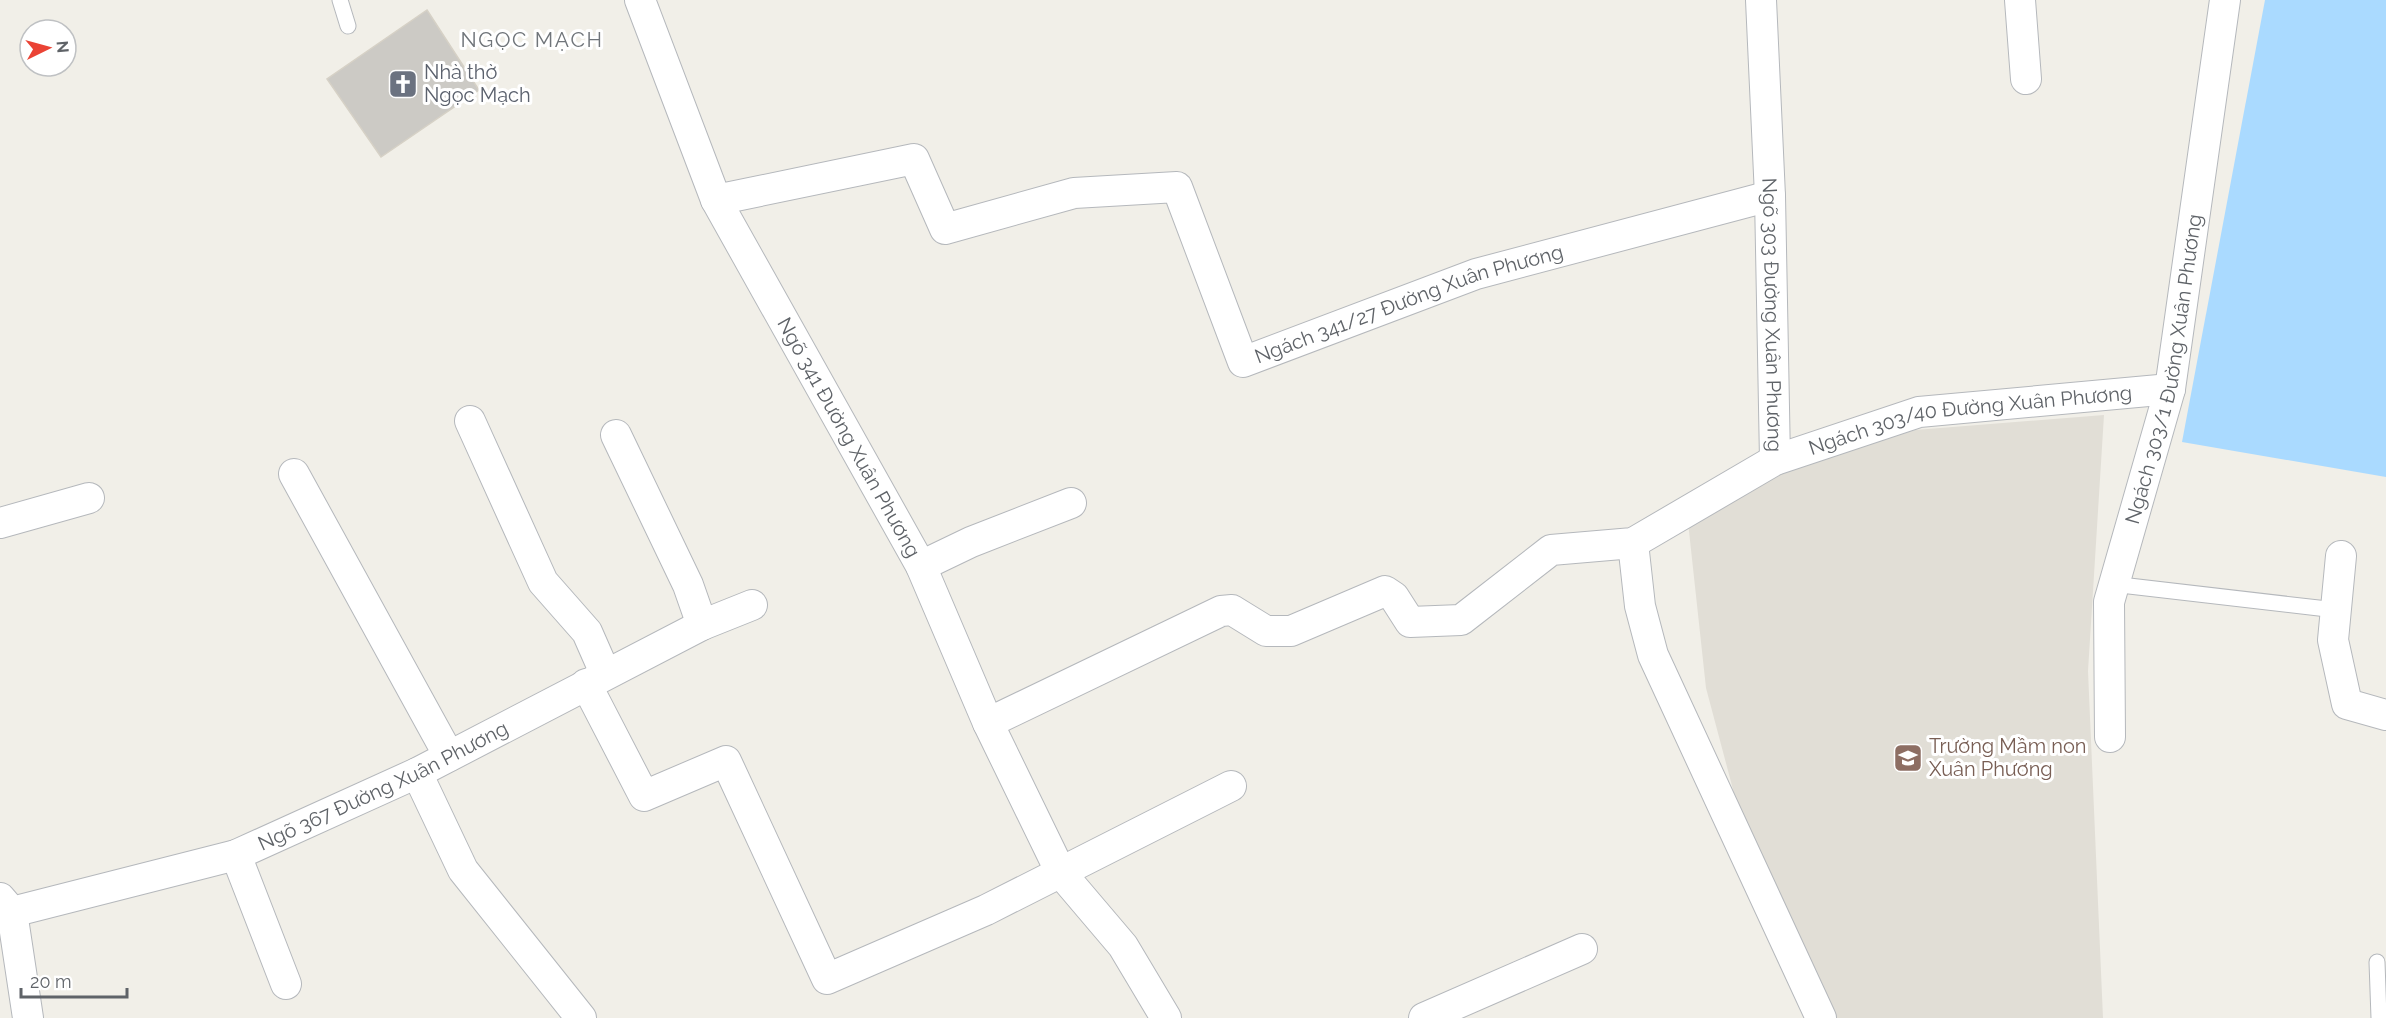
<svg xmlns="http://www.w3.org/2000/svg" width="2386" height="1018" viewBox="0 0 2386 1018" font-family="Raleway,sans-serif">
<rect width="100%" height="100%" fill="#f1efe8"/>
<polygon fill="#e1ded6" points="2104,415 2088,671 2103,1018 1827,1018 1743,827 1706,688 1688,522 1780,471 1915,430"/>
<polygon fill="#aadaff" points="2265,0 2386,0 2386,477 2182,442"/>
<polygon fill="#cccac5" stroke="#d6d1c6" stroke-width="1.5" points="427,10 479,90 381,157 327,79"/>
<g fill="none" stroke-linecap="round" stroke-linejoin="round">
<g stroke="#b5b8bc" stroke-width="17">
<g id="service">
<polyline points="340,0 348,26"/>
<polyline points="2112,584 2336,610"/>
<polyline points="2377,962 2379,1018"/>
</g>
</g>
<g stroke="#b5b8bc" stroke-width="32">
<g id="minor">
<path id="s1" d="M640,0L716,200L921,566L988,723L1061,873L1123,946L1166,1018"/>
<path id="s2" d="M1761,0L1770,196L1775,460"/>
<polyline points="2020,0 2026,79"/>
<path id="s3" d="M716,200L914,159L945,229L1074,193L1177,187L1243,362L1476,274L1770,196"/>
<polyline points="470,421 543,582 587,632 605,673"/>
<polyline points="616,435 688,585 702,625"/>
<polyline points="294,474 449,756"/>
<polyline points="0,523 89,498"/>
<polyline points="1633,543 1640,606 1653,655 1821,1018"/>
<polyline points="2341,556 2333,640 2347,704 2386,715"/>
<polyline points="921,566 971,542 1071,503"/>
<polyline points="586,684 644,796 726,761 827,979 986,910 1231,786"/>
<path id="s4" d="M988,723L1221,611L1232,610L1266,631H1291L1385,591L1394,597L1410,622L1461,620L1551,550L1633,543L1775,460L1919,412L2170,389"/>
<path id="s5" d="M2110,737L2109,602L2170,389L2225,0"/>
<polyline points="417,773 463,870 581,1018"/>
<polyline points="236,855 286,984"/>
<path id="s6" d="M0,898L12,912L236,855L417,773L702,625L752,605"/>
<polyline points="12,912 28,1018"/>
<polyline points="1424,1018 1582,949"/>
</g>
</g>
<use href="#service" stroke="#fff" stroke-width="15"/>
<use href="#minor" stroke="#fff" stroke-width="30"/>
</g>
<defs>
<g id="church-square" transform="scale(1.5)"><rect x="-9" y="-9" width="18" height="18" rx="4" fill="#6b7280" stroke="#fff"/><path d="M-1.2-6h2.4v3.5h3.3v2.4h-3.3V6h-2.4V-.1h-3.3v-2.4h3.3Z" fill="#fff"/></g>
<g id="school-square" transform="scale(1.5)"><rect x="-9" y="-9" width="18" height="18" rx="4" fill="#8d6e63" stroke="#fff"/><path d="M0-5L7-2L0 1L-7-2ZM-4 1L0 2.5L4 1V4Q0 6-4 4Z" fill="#fff"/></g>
</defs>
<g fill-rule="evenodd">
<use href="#church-square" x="403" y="84"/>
<use href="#school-square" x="1908" y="758"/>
</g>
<g text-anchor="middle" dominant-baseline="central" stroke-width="6" stroke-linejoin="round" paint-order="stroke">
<g font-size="20" fill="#5b616d" stroke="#fff" text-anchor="start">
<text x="424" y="72">Nhà thờ<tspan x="424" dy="23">Ngọc Mạch</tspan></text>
</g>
<g font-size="20" fill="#5f6368" stroke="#fff">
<text stroke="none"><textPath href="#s3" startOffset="879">Ngách 341/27 Đường Xuân Phương</textPath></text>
<text stroke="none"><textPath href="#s2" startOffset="315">Ngõ 303 Đường Xuân Phương</textPath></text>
<text stroke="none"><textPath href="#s5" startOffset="375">Ngách 303/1 Đường Xuân Phương</textPath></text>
<text stroke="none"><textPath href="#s4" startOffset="1090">Ngách 303/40 Đường Xuân Phương</textPath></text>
<text stroke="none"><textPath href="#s1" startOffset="486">Ngõ 341 Đường Xuân Phương</textPath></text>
<text stroke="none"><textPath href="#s6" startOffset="412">Ngõ 367 Đường Xuân Phương</textPath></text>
</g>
<g font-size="20" fill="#785e54" stroke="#fff" text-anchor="start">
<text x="1929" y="746">Trường Mầm non<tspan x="1929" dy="23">Xuân Phương</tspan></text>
</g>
<g font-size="21" letter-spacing="1.5" fill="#70757a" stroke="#fff">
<text x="532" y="39">NGỌC MẠCH</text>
</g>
</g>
<g transform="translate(48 48) rotate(85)"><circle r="28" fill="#ffffff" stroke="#bfc1c3" stroke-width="1.5"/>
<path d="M0-4.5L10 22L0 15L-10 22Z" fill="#ea4335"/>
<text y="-9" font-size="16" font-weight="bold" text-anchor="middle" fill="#5f6368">N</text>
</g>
<path d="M21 988v9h106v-9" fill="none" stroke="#5f6368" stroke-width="3"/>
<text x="30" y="988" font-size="18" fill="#5f6368" stroke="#ffffff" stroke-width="4.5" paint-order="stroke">20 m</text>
</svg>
